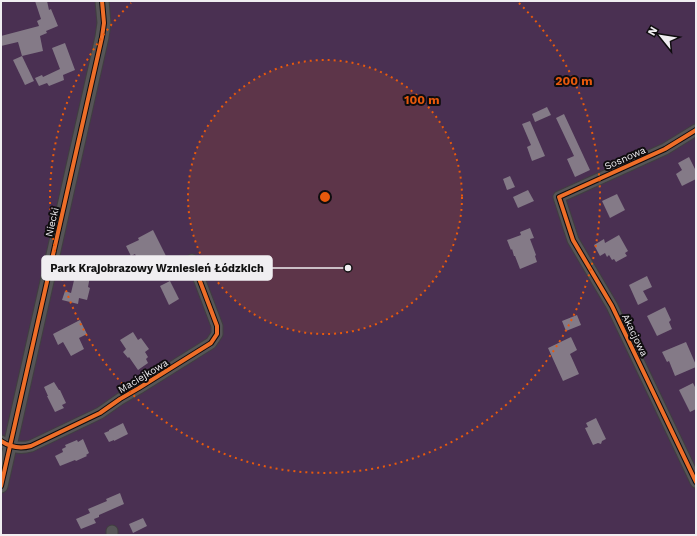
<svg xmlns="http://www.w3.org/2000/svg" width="697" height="536" viewBox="0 0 697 536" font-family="'Work Sans',sans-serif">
<rect width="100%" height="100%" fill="#262426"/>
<rect fill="#4a3052" x="1" y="1" width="695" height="534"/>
<g fill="#847a87">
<polygon points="35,1 47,1 49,10 51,9 58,26 46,31 47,33 40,36 43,51 22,56 18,42 1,46 1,36 39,26 37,21 41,19"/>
<polygon points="65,43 75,70 63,75 64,80 49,86 47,83 39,86 35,78 42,75 43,77 60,69 52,48"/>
<polygon points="22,56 34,81 25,85 13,60"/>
<polygon points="547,107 551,115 535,122 532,114"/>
<polygon points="564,114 590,170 575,177 567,159 574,156 556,118"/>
<polygon points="530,121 545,156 532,161 527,147 531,145 522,124"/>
<polygon points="689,157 696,171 696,179 682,186 676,174 682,170 678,163"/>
<polygon points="510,176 515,187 507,190 503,179"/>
<polygon points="528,190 534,201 518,208 513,197"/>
<polygon points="617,194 625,210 610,218 602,201"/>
<polygon points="530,228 534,238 530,239 536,255 535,256 537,262 520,269 515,256 514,256 512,249 511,250 507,240 521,235 520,232"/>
<polygon points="153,230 168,260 149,270 146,266 142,268 135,254 131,256 126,246 139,240 138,238"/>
<polygon points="619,235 628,251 625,253 627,256 616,262 614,259 612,260 609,255 607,257 605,253 600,256 594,245 604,239 605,243"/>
<polygon points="76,272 90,276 88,287 90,288 87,300 79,298 78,304 62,300 65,291 71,293"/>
<polygon points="647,276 652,287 643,291 648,300 638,305 629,285"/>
<polygon points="170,281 179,299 169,305 160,286"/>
<polygon points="665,307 671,320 669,322 672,329 657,336 647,316"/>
<polygon points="577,315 581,325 566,331 562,321"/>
<polygon points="80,320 87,334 79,338 84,349 71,356 63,342 58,345 53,334"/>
<polygon points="133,332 138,340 141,338 149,349 145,352 148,357 146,359 148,363 138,370 129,357 128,358 123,352 126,349 120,340"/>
<polygon points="571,337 577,350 570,354 579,374 563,381 548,348"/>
<polygon points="686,342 696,365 696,367 675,376 669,361 667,362 662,352"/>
<polygon points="54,382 59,390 60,390 66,403 62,405 64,408 55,412 47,396 48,396 44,387"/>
<polygon points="693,383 696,389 696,409 690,412 679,390"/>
<polygon points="596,418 606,439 602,441 601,444 598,443 593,445 585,428 588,427 586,423"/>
<polygon points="123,423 128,434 114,441 114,440 109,442 104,433 109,431 109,430"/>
<polygon points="83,439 89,453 86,455 87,456 76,461 75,460 60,466 55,456 63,452 62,449 66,447 65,445 77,440 78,442"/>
<polygon points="120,493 124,504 99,515 99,517 94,519 96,523 81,529 76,519 90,513 88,509 107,501 106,499"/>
<polygon points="143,518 147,526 133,533 129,524"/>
</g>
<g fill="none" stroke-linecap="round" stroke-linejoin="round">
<g stroke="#403f40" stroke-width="13">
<g id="minor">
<polyline points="696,130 665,149 559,197 573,240 612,306 696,482"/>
<path d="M1,441C10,447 20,449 31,446L100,413L120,399L139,388L211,343L217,334V326L192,260"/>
<polyline points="112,535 112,531"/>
</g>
</g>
<g stroke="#403f40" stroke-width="15">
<polyline id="tertiary" points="1,486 102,37 104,23 102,1"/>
</g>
<use href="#minor" stroke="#565557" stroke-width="11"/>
<use href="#tertiary" stroke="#565557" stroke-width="13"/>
<g stroke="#0f0d0f" stroke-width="6">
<g id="cycleway">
<polyline points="696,130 665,149 559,197 573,240 612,306 696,482"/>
<path d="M1,441C10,447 20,449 31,446L100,413L120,399L139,388L211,343L217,334V326L192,260"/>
<polyline points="1,486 102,37 104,23 102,1"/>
</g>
</g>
<use href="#cycleway" stroke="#ee6e29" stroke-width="4"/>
</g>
<circle cx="325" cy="197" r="137" fill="#e8590c" fill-opacity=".12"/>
<g fill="none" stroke="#e8590c" stroke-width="2" stroke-dasharray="2 4">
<circle cx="325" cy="197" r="137"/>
<path d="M519 3A275 275 0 1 1 131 3"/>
</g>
<g text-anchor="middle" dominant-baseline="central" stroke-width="4" stroke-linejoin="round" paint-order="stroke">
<g font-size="10" fill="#f0eef1" stroke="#0f0d0f">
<text transform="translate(625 158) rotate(-24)">Sosnowa</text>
<text transform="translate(52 222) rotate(-77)">Niecki</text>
<text transform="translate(635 335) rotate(64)">Akacjowa</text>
<text transform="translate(143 376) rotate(-31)">Maciejkowa</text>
</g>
</g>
<circle cx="325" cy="197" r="6" fill="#e8590c" stroke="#0f0d0f" stroke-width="2"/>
<g font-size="12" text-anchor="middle" font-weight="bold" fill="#e8590c" stroke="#0f0d0f" stroke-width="4" stroke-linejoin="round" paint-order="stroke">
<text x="574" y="85">200 m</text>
<text x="422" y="104">100 m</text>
</g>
<path fill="none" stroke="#f0eef1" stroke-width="1.5" d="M348 268L272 268"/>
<circle fill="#f0eef1" stroke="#0f0d0f" stroke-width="1.5" cx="348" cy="268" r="4"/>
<rect fill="#f0eef1" stroke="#f0eef1" stroke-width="1.5" x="42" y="256" width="230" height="24" rx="4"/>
<g font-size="11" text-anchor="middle" font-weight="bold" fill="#111">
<text x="157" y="272">Park Krajobrazowy Wzniesień Łódzkich</text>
</g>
<rect width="697" height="536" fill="none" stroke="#f0eef1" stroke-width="4"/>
<g transform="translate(661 36) rotate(300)" stroke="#0f0d0f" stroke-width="3" paint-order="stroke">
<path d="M0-3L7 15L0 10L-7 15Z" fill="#f0eef1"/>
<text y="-6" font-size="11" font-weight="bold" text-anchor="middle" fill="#f0eef1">N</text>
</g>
</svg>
